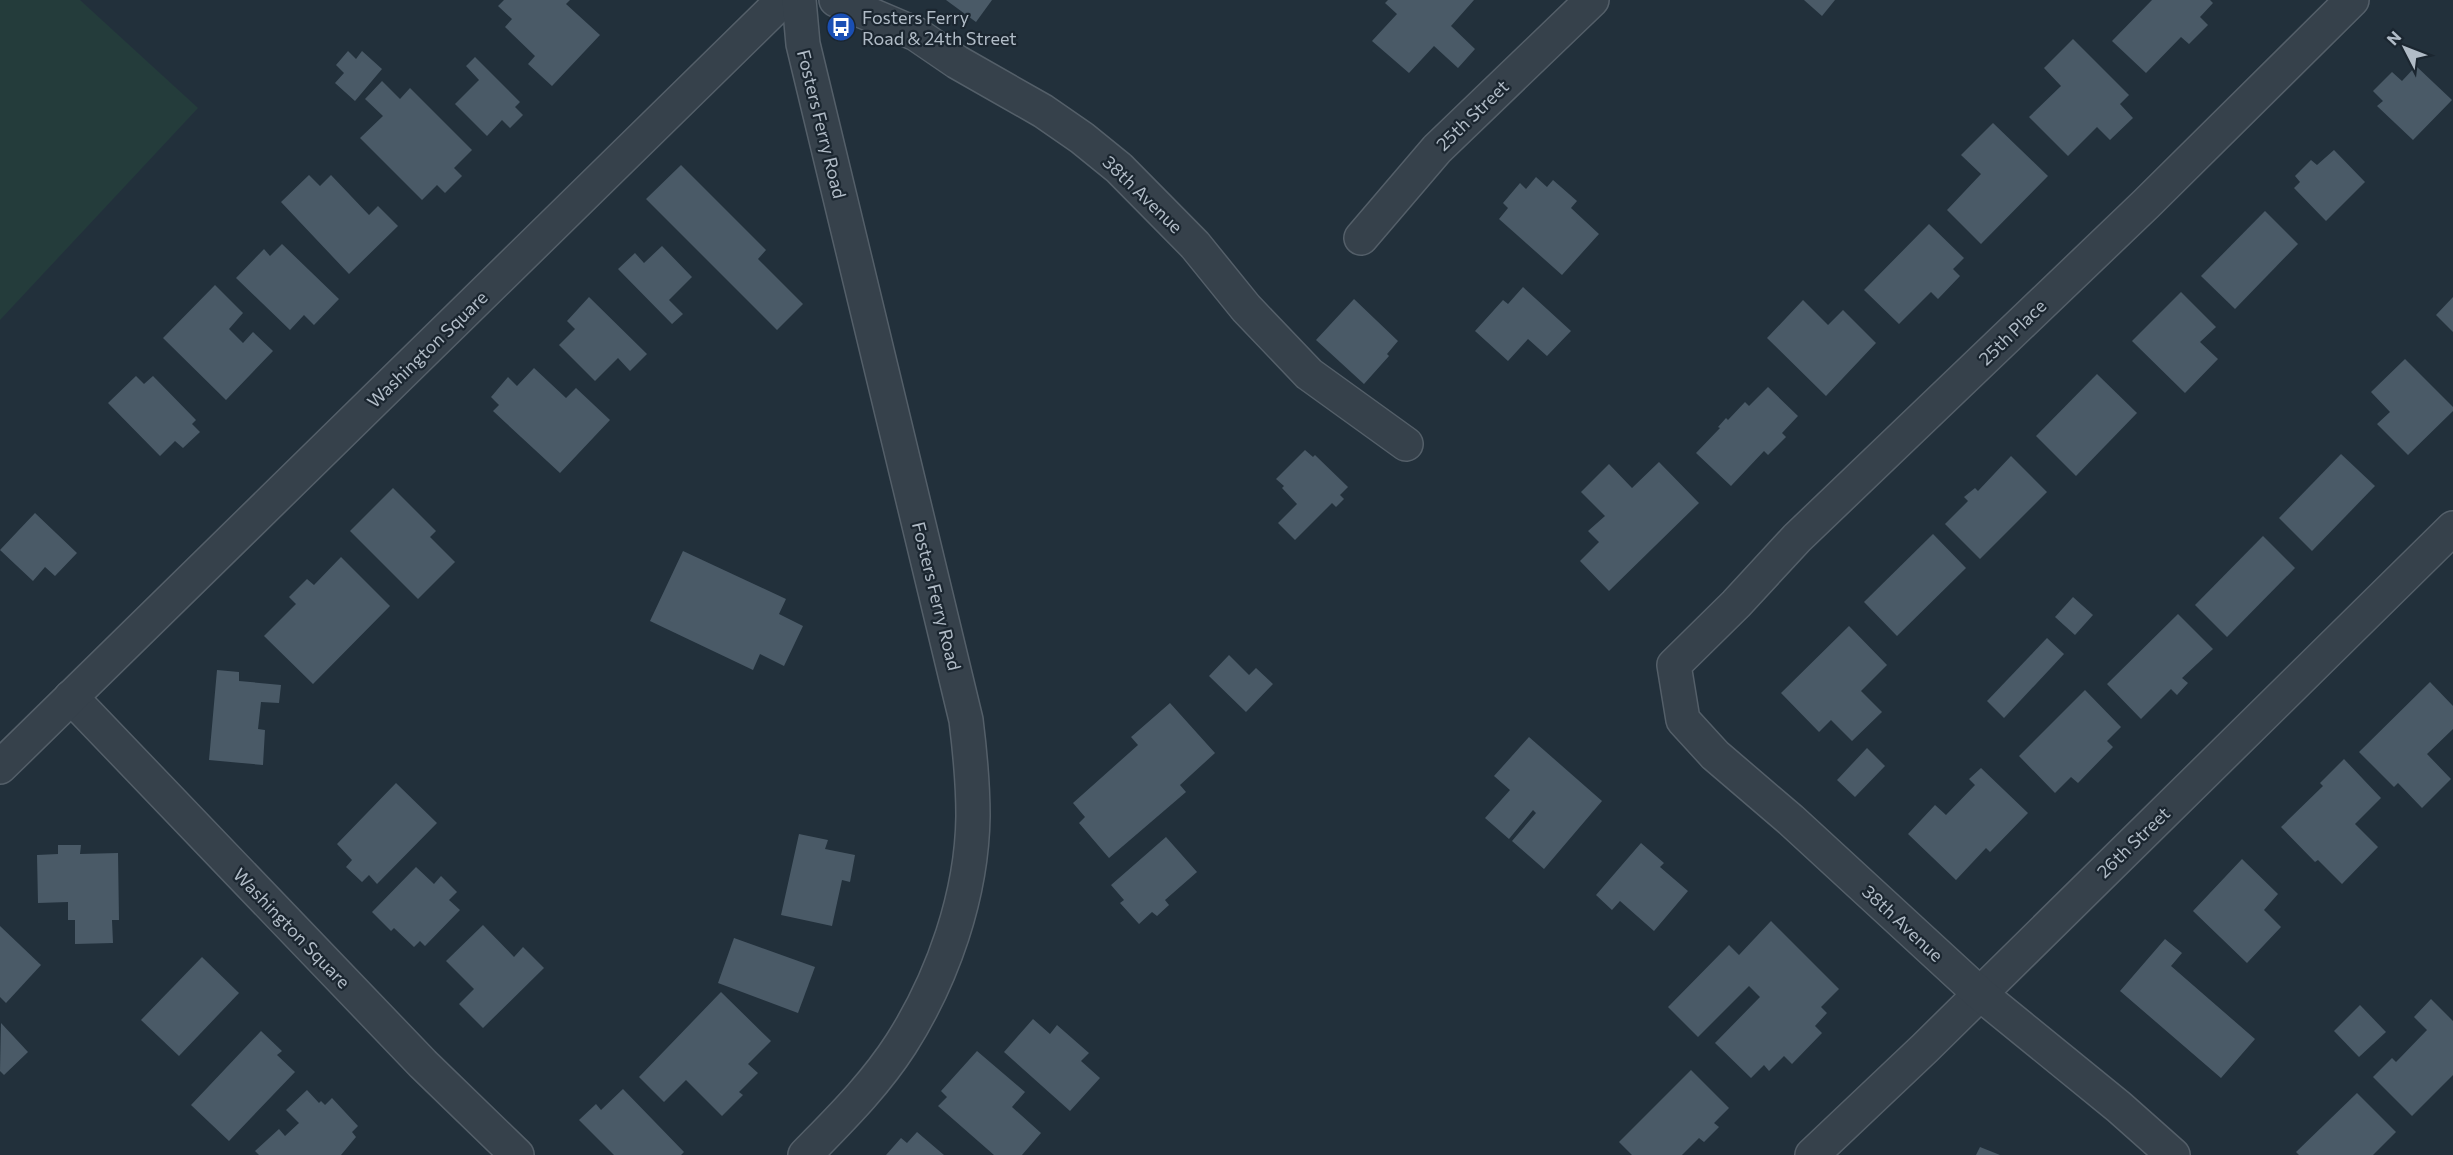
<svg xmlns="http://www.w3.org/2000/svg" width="2453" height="1155" viewBox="0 0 2453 1155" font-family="Commissioner,sans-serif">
<rect width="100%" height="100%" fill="#22303b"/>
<polygon fill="#243c3b" points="0,0 80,0 198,108 0,320"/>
<g fill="#4a5a67">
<polygon points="504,0 570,0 566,4 600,35 552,86 528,64 535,56 505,27 512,19 498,6"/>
<polygon points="946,0 992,0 976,22"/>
<polygon points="1388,0 1474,0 1451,26 1475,49 1458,68 1434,46 1409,73 1372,41 1397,14 1385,3"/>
<polygon points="1804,0 1835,0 1822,16"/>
<polygon points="2152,0 2210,0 2213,3 2200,17 2208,25 2189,44 2181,37 2146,73 2112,41"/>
<polygon points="2073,39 2129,95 2120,104 2133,118 2110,140 2097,127 2068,156 2029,117 2061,86 2044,68"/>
<polygon points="348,51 356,59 362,51 382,69 355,101 335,83 344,73 336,65"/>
<polygon points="475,57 520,102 515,107 523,115 510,128 502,120 487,136 455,104 479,80 466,66"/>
<polygon points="2416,66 2452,100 2413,140 2377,106 2383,101 2373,91 2392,72 2402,81"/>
<polygon points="382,81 400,99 410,88 472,150 454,168 462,176 445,193 437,185 422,200 360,138 383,116 365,99"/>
<polygon points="1993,123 2048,176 1981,244 1947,210 1981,174 1961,155"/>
<polygon points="2334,150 2365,182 2326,221 2294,188 2300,182 2295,176 2311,160 2317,165"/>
<polygon points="681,165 766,250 758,259 803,304 777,330 646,199"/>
<polygon points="309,175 320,186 331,175 369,215 378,206 398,226 349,274 281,202"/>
<polygon points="1536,177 1547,187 1553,180 1577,201 1571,208 1599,234 1562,275 1499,219 1508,208 1503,203 1520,183 1526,189"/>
<polygon points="2265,211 2298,244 2235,309 2201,276"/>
<polygon points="1929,224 1964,258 1953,269 1960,276 1938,299 1931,292 1899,324 1864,290"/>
<polygon points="282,244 339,299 314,325 304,315 290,330 236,278 264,249 270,256"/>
<polygon points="662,246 692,277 669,300 683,314 672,324 618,269 635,253 644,263"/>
<polygon points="215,285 243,313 229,329 243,343 253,332 273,351 226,400 163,338"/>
<polygon points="1523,287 1571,331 1547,356 1528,339 1508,361 1475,331 1503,300 1508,304"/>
<polygon points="2181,292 2216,327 2200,342 2218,359 2185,393 2132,341"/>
<polygon points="589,297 647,354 630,371 618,358 595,381 559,345 575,329 567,321"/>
<polygon points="2453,297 2453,332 2436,315"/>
<polygon points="1354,299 1398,341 1387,354 1389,356 1364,384 1316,340"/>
<polygon points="1803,300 1828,325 1843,310 1876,343 1826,396 1767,338"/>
<polygon points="2405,359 2453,407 2453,411 2408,455 2377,424 2390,412 2371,392"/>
<polygon points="534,368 566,398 576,388 610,420 560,473 493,411 499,405 491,397 508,377 517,386"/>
<polygon points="2097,374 2137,413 2076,476 2036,436"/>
<polygon points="136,376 144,384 153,376 196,420 192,424 200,432 183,448 175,441 160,456 108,403"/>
<polygon points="1768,387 1798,416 1782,433 1786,437 1768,455 1764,451 1731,486 1696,453 1720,428 1718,427 1726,418 1728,420 1745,402 1749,406"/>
<polygon points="1305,450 1313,457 1315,455 1348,487 1340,495 1344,499 1336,507 1332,503 1295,540 1278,523 1297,504 1282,488 1284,486 1276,479"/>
<polygon points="2341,454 2375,486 2312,551 2279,518"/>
<polygon points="2011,456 2047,492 1980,559 1945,524 1968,501 1964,497 1975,488 1978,491"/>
<polygon points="1659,462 1699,503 1609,591 1580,561 1599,542 1588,531 1605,516 1581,492 1609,464 1632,488"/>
<polygon points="393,488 436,531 430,537 455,562 418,599 350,531"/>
<polygon points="35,513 77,553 55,576 45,567 33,581 0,550"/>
<polygon points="1933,534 1966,568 1897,636 1864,602"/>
<polygon points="2263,536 2295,568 2227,637 2195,605"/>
<polygon points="683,551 786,599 779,614 803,626 784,666 760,654 753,670 650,621"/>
<polygon points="341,557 390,606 313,684 264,636 296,604 289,597 307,579 314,585"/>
<polygon points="2073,597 2093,615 2075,635 2055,617"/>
<polygon points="2178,614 2213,649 2182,678 2188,683 2177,695 2171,689 2141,719 2107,684"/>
<polygon points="1849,626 1887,665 1861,691 1882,712 1852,741 1831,720 1819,732 1781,693"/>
<polygon points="2047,638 2064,654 2004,718 1987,701"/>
<polygon points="1229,655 1249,675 1256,668 1273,684 1246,712 1209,676"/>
<polygon points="217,670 239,672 239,681 281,685 279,703 261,702 258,729 265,730 263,765 209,760"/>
<polygon points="2430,682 2453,706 2453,729 2427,754 2451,779 2422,808 2398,783 2394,787 2359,752"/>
<polygon points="2085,690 2121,727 2107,741 2113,747 2078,783 2071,777 2055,793 2019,756"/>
<polygon points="1170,703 1215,753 1180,785 1186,792 1109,858 1079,823 1085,817 1073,803 1138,745 1131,737"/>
<polygon points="1529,737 1602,801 1544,869 1512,841 1536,813 1533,810 1509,839 1485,818 1510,790 1494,776"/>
<polygon points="1867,748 1885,766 1855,797 1837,780"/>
<polygon points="2344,759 2381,798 2355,824 2378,847 2342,884 2318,860 2315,862 2281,827 2323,786 2320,783"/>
<polygon points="1981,768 2028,813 1990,852 1986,848 1956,880 1908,834 1935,805 1946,815 1975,785 1969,779"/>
<polygon points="396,783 437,823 377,884 369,875 362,882 346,867 352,860 337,844"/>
<polygon points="799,834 828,840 825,849 855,855 850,882 842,880 832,926 781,915"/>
<polygon points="1166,837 1197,872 1165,900 1169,905 1157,916 1152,912 1139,924 1120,903 1124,900 1111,885"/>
<polygon points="1641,843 1664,863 1660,867 1688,891 1654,931 1620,901 1612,910 1596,895"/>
<polygon points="58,845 81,845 80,854 118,853 119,920 112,920 113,943 75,944 75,920 68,920 68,902 38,903 37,855 58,854"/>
<polygon points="2242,859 2278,894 2264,910 2281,927 2247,963 2193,911"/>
<polygon points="416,867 434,884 441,876 457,892 449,900 460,910 425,946 420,941 414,947 394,928 391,931 372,912"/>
<polygon points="1771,921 1839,989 1821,1007 1827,1013 1815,1026 1822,1033 1792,1064 1784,1056 1769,1071 1764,1065 1751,1078 1715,1043 1760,997 1749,986 1698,1037 1668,1007 1729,945 1739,955"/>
<polygon points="483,925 514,957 523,947 544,968 483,1028 459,1004 474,989 446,961"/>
<polygon points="0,926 41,965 6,1003 0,997"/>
<polygon points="734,938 815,967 798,1013 718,983"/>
<polygon points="2165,939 2182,953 2171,966 2255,1039 2221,1078 2120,991"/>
<polygon points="202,957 239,993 179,1056 141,1020"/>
<polygon points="721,992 771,1041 748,1064 758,1073 739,1092 743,1095 722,1116 686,1080 664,1102 639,1077"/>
<polygon points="2431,999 2453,1021 2453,1075 2412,1116 2373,1077 2392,1058 2396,1062 2427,1030 2414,1017"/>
<polygon points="2360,1005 2386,1032 2359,1057 2334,1031"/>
<polygon points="1033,1019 1050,1034 1057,1025 1089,1053 1081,1061 1100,1078 1070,1111 1004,1052"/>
<polygon points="1,1023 28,1052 4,1075 0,1071"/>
<polygon points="261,1031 282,1051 277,1055 295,1072 229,1141 191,1105"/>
<polygon points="977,1051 1025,1092 1012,1107 1041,1133 1022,1155 994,1155 938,1106 947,1097 941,1091"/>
<polygon points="1691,1070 1729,1108 1714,1123 1719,1127 1704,1142 1699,1138 1682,1155 1632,1155 1619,1142"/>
<polygon points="623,1089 684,1152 681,1155 614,1155 579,1120 596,1104 601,1110"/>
<polygon points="307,1090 319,1103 321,1101 325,1105 332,1098 358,1126 352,1132 356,1137 341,1155 259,1155 255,1151 279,1129 285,1136 299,1123 286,1110"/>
<polygon points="2357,1093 2396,1132 2373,1155 2299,1155 2296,1152"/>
<polygon points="917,1132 944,1155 886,1155 901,1138 907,1143"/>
<polygon points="1980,1147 2000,1155 1976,1155"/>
</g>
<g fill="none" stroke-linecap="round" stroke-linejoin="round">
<g stroke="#545f69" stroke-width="36">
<g id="minor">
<polyline points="836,0 916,34 957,62 1043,111 1082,138 1119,168 1195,245 1246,308 1309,374 1406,444"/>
<polyline points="1361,238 1437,149 1592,0"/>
<polyline points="71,697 423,1064 517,1155"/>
<polyline points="0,767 783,0"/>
<polyline points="1812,1155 1925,1048 2453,528"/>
<polyline points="2173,1155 2119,1107 1979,993 1791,820 1715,755 1683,720 1674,665 1736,604 1797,538 2146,204 2352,0"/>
</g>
</g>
<g stroke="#545f69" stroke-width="36">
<path id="tertiary" d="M799,0L803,44L966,720C970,752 973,784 973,816C972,895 943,978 901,1044C874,1086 839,1120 805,1155"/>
</g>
<use href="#minor" stroke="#36414b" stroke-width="33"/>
<use href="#tertiary" stroke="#36414b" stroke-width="33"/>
</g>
<defs>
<g id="bus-disc" transform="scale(1.5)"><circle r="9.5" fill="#1a4fb4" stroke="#1b2630"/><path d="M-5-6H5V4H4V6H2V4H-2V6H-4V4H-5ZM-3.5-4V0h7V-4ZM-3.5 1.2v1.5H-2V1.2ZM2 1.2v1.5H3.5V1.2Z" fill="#fff"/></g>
</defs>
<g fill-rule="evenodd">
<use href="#bus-disc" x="841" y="27"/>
</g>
<g text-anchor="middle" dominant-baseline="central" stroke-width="4.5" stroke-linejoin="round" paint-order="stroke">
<g font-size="18" fill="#b1bcc7" stroke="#1b2630" text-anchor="start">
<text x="862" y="17">Fosters Ferry<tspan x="862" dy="21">Road &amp; 24th Street</tspan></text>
</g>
<g font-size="18" fill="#b1bcc7" stroke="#1b2630">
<text transform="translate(1472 115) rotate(-44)">25th Street</text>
<text transform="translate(822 124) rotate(76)">Fosters Ferry Road</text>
<text transform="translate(1143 194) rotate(44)">38th Avenue</text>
<text transform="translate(2012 332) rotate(-44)">25th Place</text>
<text transform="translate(427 349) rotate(-44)">Washington Square</text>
<text transform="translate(937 596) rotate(76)">Fosters Ferry Road</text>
<text transform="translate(2133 842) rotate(-44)">26th Street</text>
<text transform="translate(1903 923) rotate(43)">38th Avenue</text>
<text transform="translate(292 928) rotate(46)">Washington Square</text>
</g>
</g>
<g transform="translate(2405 48) rotate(312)" stroke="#1b2630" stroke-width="4.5" paint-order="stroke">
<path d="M0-4.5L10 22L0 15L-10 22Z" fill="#b1bcc7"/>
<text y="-9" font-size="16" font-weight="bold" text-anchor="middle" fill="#b1bcc7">N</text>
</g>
</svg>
